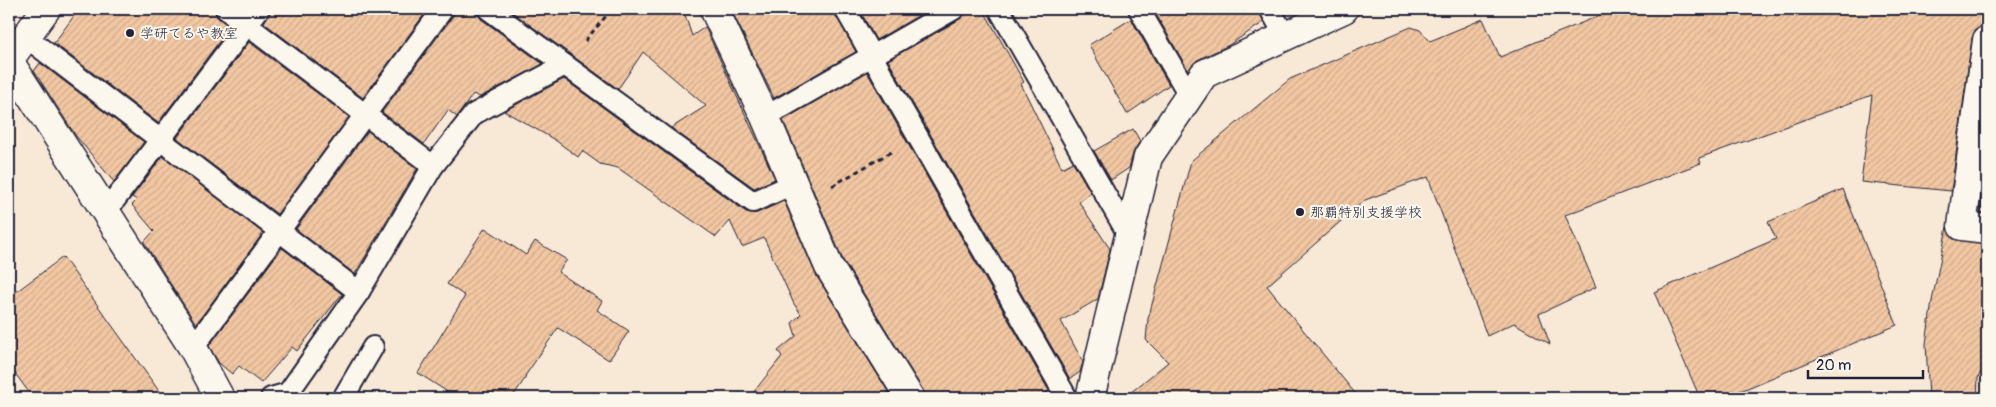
<svg xmlns="http://www.w3.org/2000/svg" width="1996" height="407" viewBox="0 0 1996 407" font-family="Pangolin,'Klee One',sans-serif">
<defs>
<pattern id="building-hatch" width="6" height="6" patternUnits="userSpaceOnUse" patternTransform="scale(1.25)"><rect width="6" height="6" fill="#f2c7a2"/><path d="M-1 1l2-2M0 6l6-6M5 7l2-2" fill="none" stroke="#cfab8c"/></pattern>
</defs>
<rect width="100%" height="100%" fill="#f8e9d6"/>
<filter id="ink" filterUnits="userSpaceOnUse"><feTurbulence type="fractalNoise" baseFrequency=".02" numOctaves="2"/><feDisplacementMap in="SourceGraphic" scale="10" xChannelSelector="R" yChannelSelector="G"/><feConvolveMatrix kernelMatrix="1 2 1 2 8 2 1 2 1" color-interpolation-filters="sRGB"/></filter>
<g filter="url(#ink)">
<g fill="url(#building-hatch)" stroke="#22223b">
<polygon points="79,9 214,9 218,18 230,27 158,123 54,43"/>
<polygon points="271,9 428,9 363,98 264,23"/>
<polygon points="455,9 476,9 481,19 543,64 480,97 473,94 457,117 448,110 424,144 382,112 453,16"/>
<polygon points="508,9 683,9 692,36 705,27 775,179 754,188 671,128 706,106 643,52 618,89"/>
<polygon points="731,9 833,9 856,52 774,98"/>
<polygon points="859,9 930,9 876,40"/>
<polygon points="966,9 983,9 1024,82 1021,84 1062,168 1073,162 1091,193 1079,202 1110,249 1098,299 1061,321 1083,362 1080,372 1070,379 888,60 960,19"/>
<polygon points="1153,9 1258,9 1264,22 1229,45 1197,60 1188,70"/>
<polygon points="1615,9 1987,9 1987,25 1975,30 1972,38 1951,191 1861,182 1872,95 1699,158 1701,163 1565,215 1596,287 1539,314 1550,344 1514,323 1487,336 1428,177 1365,200 1267,286 1359,398 1124,398 1168,362 1146,340 1148,319 1191,161 1290,79 1411,27 1420,30 1430,41 1483,19 1500,57"/>
<polygon points="1131,19 1169,85 1127,114 1089,45"/>
<polygon points="249,42 349,117 277,214 177,138"/>
<polygon points="40,63 144,142 114,182 76,136 34,71"/>
<polygon points="867,72 1049,391 1038,398 926,398 923,390 843,260 783,120"/>
<polygon points="564,79 746,212 757,213 784,201 816,275 892,398 749,398 782,356 778,351 796,336 792,323 801,314 794,304 764,238 742,247 730,221 716,237 618,168 600,164 582,151 578,157 555,140 504,111"/>
<polygon points="1133,129 1140,141 1133,153 1129,168 1111,180 1094,151"/>
<polygon points="368,131 417,169 355,274 296,229"/>
<polygon points="1987,155 1987,213 1980,212"/>
<polygon points="163,156 263,233 196,324 144,242 154,231 132,205 137,200 132,197"/>
<polygon points="1843,189 1897,325 1724,398 1700,398 1654,292 1776,239 1768,222"/>
<polygon points="1947,227 1953,239 1987,244 1987,359 1978,378 1977,398 1929,398 1926,344 1932,301"/>
<polygon points="485,228 526,255 535,241 567,260 558,272 602,301 597,310 629,331 609,360 558,328 525,376 526,377 512,398 457,398 418,373 465,296 447,284"/>
<polygon points="282,248 342,294 297,351 292,347 261,383 239,366 232,374 219,363 209,346"/>
<polygon points="63,257 164,398 33,398 9,365 9,297"/>
</g>
<g fill="none" stroke-linecap="round" stroke-linejoin="round">
<g stroke="#22223b" stroke-width="24">
<g id="service">
<polyline points="226,9 433,166"/>
<polyline points="488,9 753,202 793,184"/>
<polyline points="845,9 1067,398"/>
<polyline points="999,9 1129,236"/>
<polyline points="1139,9 1189,95"/>
<polyline points="1270,9 1285,36"/>
<polyline points="26,37 359,292"/>
<polyline points="765,117 954,9"/>
<polyline points="105,213 259,9"/>
<polyline points="193,348 443,9"/>
<polyline points="271,398 288,393 359,292 433,166 474,114 565,65"/>
<polyline points="343,398 373,347"/>
</g>
</g>
<g stroke="#22223b" stroke-width="31">
<g id="minor">
<polyline points="714,9 765,117 829,267 910,398"/>
<polyline points="1987,40 1962,226 1987,229"/>
<polyline points="9,60 46,9"/>
<polyline points="9,61 193,348 220,398"/>
<polyline points="1090,398 1148,157 1204,74 1344,9"/>
</g>
</g>
<g stroke="#22223b" stroke-width="3" stroke-dasharray="5 4" stroke-linecap="butt">
<polyline points="585,41 612,9"/>
<polyline points="832,186 891,152"/>
</g>
<use href="#service" stroke="#fbf7ec" stroke-width="20"/>
<use href="#minor" stroke="#fbf7ec" stroke-width="28"/>
</g>
</g>
<g fill="#22223b" stroke="#fbf7ec" stroke-width="2">
<circle cx="130" cy="33" r="5"/>
<circle cx="1300" cy="212" r="5"/>
</g>
<g text-anchor="middle" dominant-baseline="central" stroke-width="4" stroke-linejoin="round" paint-order="stroke">
<g font-size="14" fill="#22223b" stroke="#fbf7ec" text-anchor="start">
<text x="140" y="33">学研てるや教室</text>
<text x="1310" y="212">那覇特別支援学校</text>
</g>
</g>
<rect width="1996" height="407" fill="none" stroke="#fbf7ec" stroke-width="30"/>
<rect x="15" y="15" width="1966" height="377" fill="none" stroke="#22223b" stroke-width="2" filter="url(#ink)"/>
<path d="M1808 370v8h115v-8" fill="none" stroke="#22223b" stroke-width="2.5"/>
<text x="1816" y="370" font-size="15" fill="#22223b" stroke="#fbf7ec" stroke-width="4" paint-order="stroke">20 m</text>
</svg>
